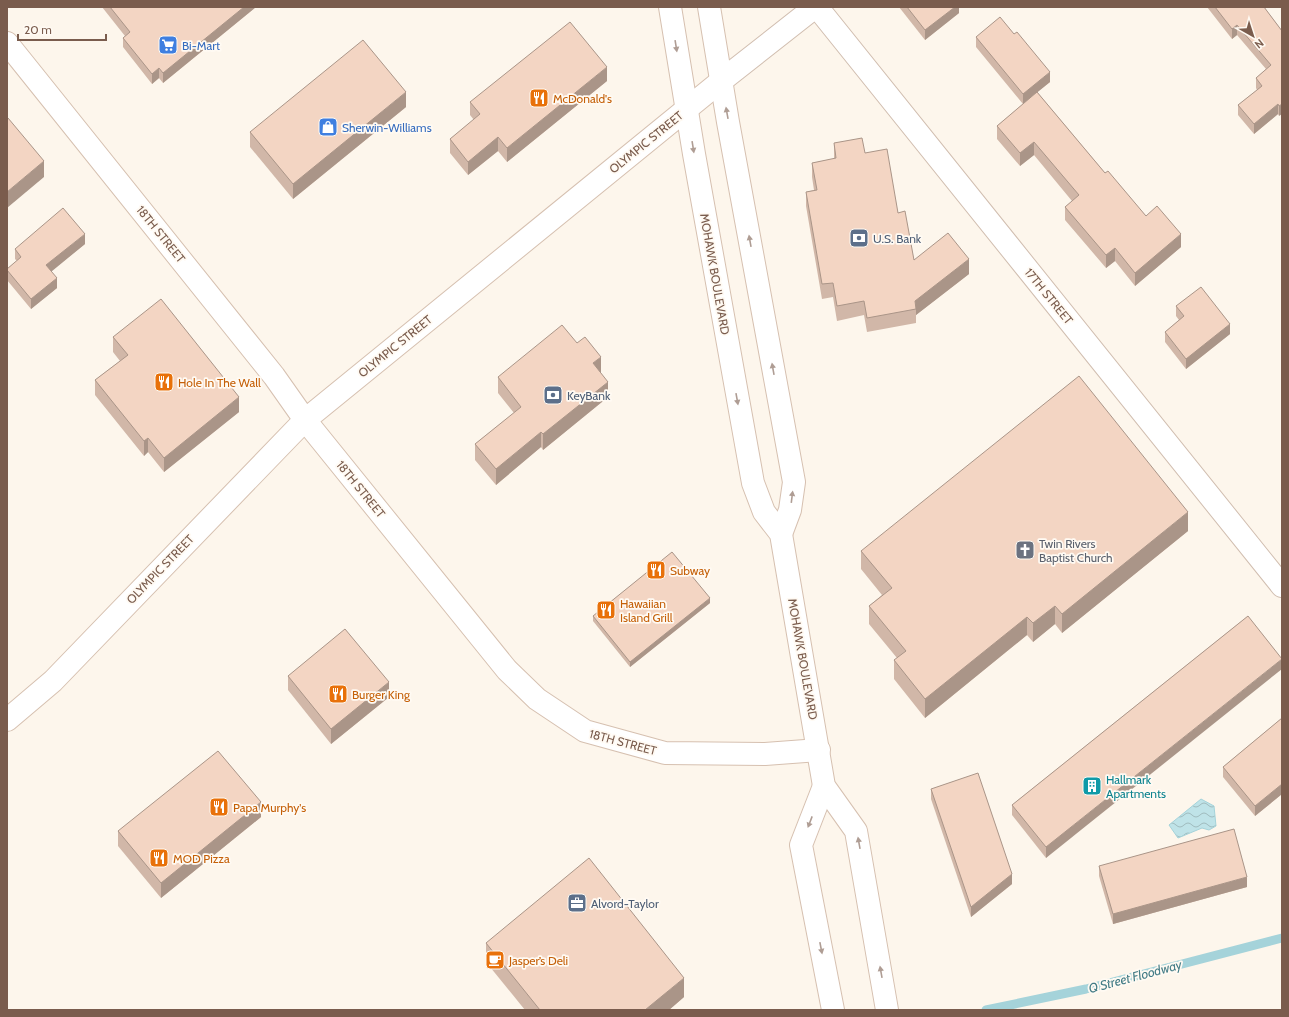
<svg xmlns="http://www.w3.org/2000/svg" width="1289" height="1017" viewBox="0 0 1289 1017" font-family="Cabin,sans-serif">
<defs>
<pattern id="water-waves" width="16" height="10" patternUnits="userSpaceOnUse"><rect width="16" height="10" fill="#bfe3e8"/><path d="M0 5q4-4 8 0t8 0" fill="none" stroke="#a0bbbe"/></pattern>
</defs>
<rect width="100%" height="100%" fill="#fdf6ec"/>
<polygon fill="url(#water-waves)" stroke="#a5d3da" points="1201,799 1214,806 1216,826 1209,830 1202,828 1178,838 1169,825"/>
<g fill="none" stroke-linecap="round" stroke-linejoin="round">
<polyline stroke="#a5d3da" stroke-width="9" points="986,1010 1086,989 1282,938"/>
<g stroke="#d1beb0" stroke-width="24">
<g id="street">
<polyline points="817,7 1282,586"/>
<polyline points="721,81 815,7"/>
</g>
</g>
<g stroke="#d6c0b0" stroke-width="24">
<g id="secondary">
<polyline points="670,7 694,154 753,483 764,512 781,534 824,786 856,831 887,1010"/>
<polyline points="709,7 728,122 794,482 790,510 781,534"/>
<polyline points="7,43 274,376 305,420 507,670 537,699 585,731 665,753 765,754 819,750"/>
<polyline points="7,720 53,681 305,420 721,81"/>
<polyline points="824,786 801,845 833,1010"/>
</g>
</g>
<use href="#street" stroke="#fff" stroke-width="22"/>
<use href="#secondary" stroke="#fff" stroke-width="22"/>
</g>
<g fill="#d1b7a8">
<polygon points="102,7 256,7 163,83 159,78 152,84 123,47 123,38 125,36"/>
<polygon points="899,7 959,7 959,13 925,40"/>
<polygon points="1207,7 1264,7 1282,31 1279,116 1278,114 1254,134 1238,115 1238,105 1257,90 1256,88 1256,78 1266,69 1237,35 1232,39"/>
<polygon points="976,37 1050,82 1037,92 1105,173 1146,216 1181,247 1135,286 1115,261 1106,268 1065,220 1065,207 1072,201 1034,155 1020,166 997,139 997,126 1023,104 976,47"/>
<polygon points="607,81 507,162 498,151 468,175 450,153 450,139 474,120 470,115 470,102"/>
<polygon points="406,107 293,199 250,147 250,132"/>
<polygon points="834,143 865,153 898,213 914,260 969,274 916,315 916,323 867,332 864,315 837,321 833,297 822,299 806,206 806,192 814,190 812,177 812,163 834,159"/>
<polygon points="85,244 51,271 57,288 31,309 7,280 7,269 17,261 15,259 15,249"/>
<polygon points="1176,306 1230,334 1186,369 1165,342 1165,332 1179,320 1176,316"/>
<polygon points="113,337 239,412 164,472 148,452 144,456 95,395 95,380 120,361 113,352"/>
<polygon points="601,373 608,397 543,450 541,447 496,485 475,460 475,444 514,413 498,393 498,377"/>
<polygon points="1188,531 1062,633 1055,624 1033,642 1027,635 925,718 894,679 894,660 897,658 869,624 869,606 882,595 861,569 861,551"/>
<polygon points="710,603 630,667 593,621 593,616"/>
<polygon points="1248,616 1046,858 1012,815 1012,805"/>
<polygon points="288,676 389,697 331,744 288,690"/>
<polygon points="1282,718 1282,794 1255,816 1223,777 1223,767"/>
<polygon points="931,789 1012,884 971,917 931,799"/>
<polygon points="261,817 161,898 118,846 118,831"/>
<polygon points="1099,866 1247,887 1113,924 1099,876"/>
<polygon points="486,943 684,997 669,1010 525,1010 486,962"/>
</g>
<g fill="#aa9588">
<polygon points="244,7 256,7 163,83 163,73"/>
<polygon points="955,7 959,7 959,13 925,40 925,30"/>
<polygon points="1237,25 1237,35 1232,39 1232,29"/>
<polygon points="607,67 607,81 507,162 507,148"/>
<polygon points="159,68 159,78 152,84 152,74"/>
<polygon points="1050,72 1050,82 1023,104 1023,94"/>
<polygon points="406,92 406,107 293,199 293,184"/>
<polygon points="1278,104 1278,114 1254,134 1254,124"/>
<polygon points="1282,104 1282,114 1279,116 1279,106"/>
<polygon points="498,137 498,151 468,175 468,162"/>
<polygon points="1034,142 1034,155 1020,166 1020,153"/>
<polygon points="44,161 44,177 7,208 7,192"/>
<polygon points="85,234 85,244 46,276 46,265"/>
<polygon points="1181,234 1181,247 1135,286 1135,273"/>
<polygon points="1115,248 1115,261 1106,268 1106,255"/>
<polygon points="969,259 969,274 916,315 916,309 915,301"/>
<polygon points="57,278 57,288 31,309 31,299"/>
<polygon points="1230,324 1230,334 1186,369 1186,359"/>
<polygon points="601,357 601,373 593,379 593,363"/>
<polygon points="608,382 608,397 543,450 543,434"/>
<polygon points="239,397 239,412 164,472 164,458"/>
<polygon points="541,432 541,447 496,485 496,469"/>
<polygon points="148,438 148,452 144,456 144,441"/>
<polygon points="1188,512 1188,531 1062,633 1062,614"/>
<polygon points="710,598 710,603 630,667 630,662"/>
<polygon points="1055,606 1055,624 1033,642 1033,623"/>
<polygon points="1027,617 1027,635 925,718 925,699"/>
<polygon points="1282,659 1282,669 1046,858 1046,847"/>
<polygon points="389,682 389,697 331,744 331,729"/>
<polygon points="1282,784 1282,794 1255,816 1255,806"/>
<polygon points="261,802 261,817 161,898 161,883"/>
<polygon points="1012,874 1012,884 971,917 971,907"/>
<polygon points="1247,877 1247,887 1113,924 1113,914"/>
<polygon points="684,978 684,997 669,1010 645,1010"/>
</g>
<g fill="#f3d5c3" stroke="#aa9588">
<polygon points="110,7 244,7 163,73 159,68 152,74 123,38 130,32"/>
<polygon points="907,7 955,7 925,30"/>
<polygon points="1215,7 1264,7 1282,31 1282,104 1279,106 1278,104 1254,124 1238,105 1262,86 1256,78 1271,65 1237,25 1232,29"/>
<polygon points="1000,17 1014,34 1017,32 1050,72 1023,94 976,37"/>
<polygon points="570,22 607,67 507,148 498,137 468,162 450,139 480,114 470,102"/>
<polygon points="363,40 406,92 293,184 250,132"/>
<polygon points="1037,92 1105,173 1108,171 1146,216 1157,206 1181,234 1135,273 1115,248 1106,255 1065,207 1079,195 1034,142 1020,153 997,126"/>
<polygon points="8,118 44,161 7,192 7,119"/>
<polygon points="862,138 865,153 887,149 898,213 905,211 914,260 948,233 969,259 915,301 916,309 867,318 864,301 837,306 833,283 822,284 806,192 817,190 812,163 836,158 834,143"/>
<polygon points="63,208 85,234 46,265 57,278 31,299 7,270 7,269 21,257 15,249"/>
<polygon points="1201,287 1230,324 1186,359 1165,332 1184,316 1176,306"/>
<polygon points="161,299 239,397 164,458 148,438 144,441 95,380 128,355 113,337"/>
<polygon points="562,325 577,343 585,337 601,357 593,363 608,382 543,434 541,432 496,469 475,444 521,407 498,377"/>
<polygon points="1079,376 1188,512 1062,614 1055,606 1033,623 1027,617 925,699 894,660 906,651 869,606 892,588 861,551"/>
<polygon points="672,552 710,598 630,662 593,616"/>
<polygon points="1248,616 1282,659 1046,847 1012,805"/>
<polygon points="345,629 389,682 331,729 288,676"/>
<polygon points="1282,718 1282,784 1255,806 1223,767"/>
<polygon points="218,751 261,802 161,883 118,831"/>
<polygon points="978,773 1012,874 971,907 931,789"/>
<polygon points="1234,829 1247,877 1113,914 1099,866"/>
<polygon points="589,858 684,978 645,1010 540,1010 486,943"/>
</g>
<defs><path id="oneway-solid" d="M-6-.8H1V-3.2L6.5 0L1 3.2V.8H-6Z"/></defs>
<g fill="#af9d94">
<use href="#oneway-solid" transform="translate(676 46) rotate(81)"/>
<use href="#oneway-solid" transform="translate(727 113) rotate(-100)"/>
<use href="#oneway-solid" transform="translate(693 147) rotate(81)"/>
<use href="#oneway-solid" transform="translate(750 241) rotate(-100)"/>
<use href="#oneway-solid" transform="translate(773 369) rotate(-100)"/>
<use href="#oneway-solid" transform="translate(737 399) rotate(80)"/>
<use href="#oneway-solid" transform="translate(792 497) rotate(-83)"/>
<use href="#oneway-solid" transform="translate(810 822) rotate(111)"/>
<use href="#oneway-solid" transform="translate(859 843) rotate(-100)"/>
<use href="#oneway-solid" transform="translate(821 948) rotate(79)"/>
<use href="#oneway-solid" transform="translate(881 972) rotate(-100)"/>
</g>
<defs>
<g id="supermarket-square" transform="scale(1)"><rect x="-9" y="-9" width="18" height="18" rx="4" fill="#3f7fe0" stroke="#fffaf3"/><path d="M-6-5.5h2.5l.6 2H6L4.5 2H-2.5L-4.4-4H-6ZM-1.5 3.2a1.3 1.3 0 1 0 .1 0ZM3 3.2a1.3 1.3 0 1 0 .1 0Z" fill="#fff"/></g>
<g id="restaurant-square" transform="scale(1)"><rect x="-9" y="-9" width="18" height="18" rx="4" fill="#e8710a" stroke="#fffaf3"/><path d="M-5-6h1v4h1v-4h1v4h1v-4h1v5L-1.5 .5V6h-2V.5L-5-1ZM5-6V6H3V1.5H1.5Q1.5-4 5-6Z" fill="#fff"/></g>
<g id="shop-square" transform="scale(1)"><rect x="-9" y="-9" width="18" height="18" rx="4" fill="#3f7fe0" stroke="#fffaf3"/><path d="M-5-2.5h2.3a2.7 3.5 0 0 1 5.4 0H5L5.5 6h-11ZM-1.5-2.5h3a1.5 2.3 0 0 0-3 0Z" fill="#fff"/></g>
<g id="bank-square" transform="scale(1)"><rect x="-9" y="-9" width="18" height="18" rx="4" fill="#5c6f8a" stroke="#fffaf3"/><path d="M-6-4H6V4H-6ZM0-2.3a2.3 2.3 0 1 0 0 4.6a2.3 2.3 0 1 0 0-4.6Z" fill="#fff"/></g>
<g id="church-square" transform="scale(1)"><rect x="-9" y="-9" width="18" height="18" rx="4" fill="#6b7280" stroke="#fffaf3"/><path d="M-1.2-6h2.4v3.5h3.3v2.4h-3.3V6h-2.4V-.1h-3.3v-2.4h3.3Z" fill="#fff"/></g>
<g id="building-square" transform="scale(1)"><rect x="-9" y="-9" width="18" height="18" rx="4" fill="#0f9aa8" stroke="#fffaf3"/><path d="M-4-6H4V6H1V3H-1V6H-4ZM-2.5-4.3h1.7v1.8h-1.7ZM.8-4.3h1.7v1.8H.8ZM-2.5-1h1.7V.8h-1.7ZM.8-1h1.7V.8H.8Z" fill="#fff"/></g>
<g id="office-square" transform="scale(1)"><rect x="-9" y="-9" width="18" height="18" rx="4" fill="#5c6f8a" stroke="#fffaf3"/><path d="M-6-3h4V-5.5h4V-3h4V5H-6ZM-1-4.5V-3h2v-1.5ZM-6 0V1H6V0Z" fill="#fff"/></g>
<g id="cafe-square" transform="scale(1)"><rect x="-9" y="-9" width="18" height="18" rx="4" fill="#e8710a" stroke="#fffaf3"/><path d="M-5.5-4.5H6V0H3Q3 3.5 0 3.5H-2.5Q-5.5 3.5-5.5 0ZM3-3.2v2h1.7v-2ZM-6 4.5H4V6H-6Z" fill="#fff"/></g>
</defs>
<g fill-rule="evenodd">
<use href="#supermarket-square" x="168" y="45"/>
<use href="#restaurant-square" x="539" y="98"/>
<use href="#shop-square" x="328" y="127"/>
<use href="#bank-square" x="859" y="238"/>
<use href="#restaurant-square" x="164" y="382"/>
<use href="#bank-square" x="553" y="395"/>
<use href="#church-square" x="1025" y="550"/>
<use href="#restaurant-square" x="656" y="570"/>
<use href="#restaurant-square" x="606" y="610"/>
<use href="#restaurant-square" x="338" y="694"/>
<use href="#building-square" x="1092" y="786"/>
<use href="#restaurant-square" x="219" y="807"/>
<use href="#restaurant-square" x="159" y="858"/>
<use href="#office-square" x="577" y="903"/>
<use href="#cafe-square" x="495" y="960"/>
</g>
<g text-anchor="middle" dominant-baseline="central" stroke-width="3.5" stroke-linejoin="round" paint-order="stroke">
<g font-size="12" fill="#366cbe" stroke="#fffaf3" text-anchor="start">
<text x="182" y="45">Bi-Mart</text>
<text x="342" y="127">Sherwin-Williams</text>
</g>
<g font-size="12" fill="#c56008" stroke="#fffaf3" text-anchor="start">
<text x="553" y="98">McDonald's</text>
<text x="178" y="382">Hole In The Wall</text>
<text x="670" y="570">Subway</text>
<text x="620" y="603">Hawaiian<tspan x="620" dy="14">Island Grill</tspan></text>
<text x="352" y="694">Burger King</text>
<text x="233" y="807">Papa Murphy's</text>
<text x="173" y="858">MOD Pizza</text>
<text x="509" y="960">Jasper’s Deli</text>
</g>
<g font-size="12" fill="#7a5c4d" stroke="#fffaf3">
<text transform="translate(646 142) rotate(-39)">OLYMPIC STREET</text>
<text transform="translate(161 234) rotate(51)">18TH STREET</text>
<text transform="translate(715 274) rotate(80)">MOHAWK BOULEVARD</text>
<text transform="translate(1049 296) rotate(51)">17TH STREET</text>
<text transform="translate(395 346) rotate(-39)">OLYMPIC STREET</text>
<text transform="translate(361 489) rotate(51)">18TH STREET</text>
<text transform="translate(160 569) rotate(-46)">OLYMPIC STREET</text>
<text transform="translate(803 659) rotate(80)">MOHAWK BOULEVARD</text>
<text transform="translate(623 742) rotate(15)">18TH STREET</text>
</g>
<g font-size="12" fill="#4e5e75" stroke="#fffaf3" text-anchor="start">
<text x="873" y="238">U.S. Bank</text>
<text x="567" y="395">KeyBank</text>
<text x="591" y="903">Alvord-Taylor</text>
</g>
<g font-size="12" fill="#5b616d" stroke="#fffaf3" text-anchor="start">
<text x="1039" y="543">Twin Rivers<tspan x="1039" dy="14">Baptist Church</tspan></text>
</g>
<g font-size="12" fill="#0d838f" stroke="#fffaf3" text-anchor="start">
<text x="1106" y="779">Hallmark<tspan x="1106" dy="14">Apartments</tspan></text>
</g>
<g font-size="13" font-style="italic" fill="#437c86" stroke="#fffaf3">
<text transform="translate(1135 976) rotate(-15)">Q Street Floodway</text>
</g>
</g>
<rect width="1289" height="1017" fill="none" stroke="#7a5c4d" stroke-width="16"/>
<g transform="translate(1253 36) rotate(141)" stroke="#fffaf3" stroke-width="3" paint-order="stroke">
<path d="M0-3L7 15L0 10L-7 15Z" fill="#7a5c4d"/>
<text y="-6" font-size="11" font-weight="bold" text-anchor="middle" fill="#7a5c4d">N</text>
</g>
<path d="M18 34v6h88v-6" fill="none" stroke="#7a5c4d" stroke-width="2"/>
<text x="24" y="34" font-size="12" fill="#7a5c4d" stroke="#fffaf3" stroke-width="3" paint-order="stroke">20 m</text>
</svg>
